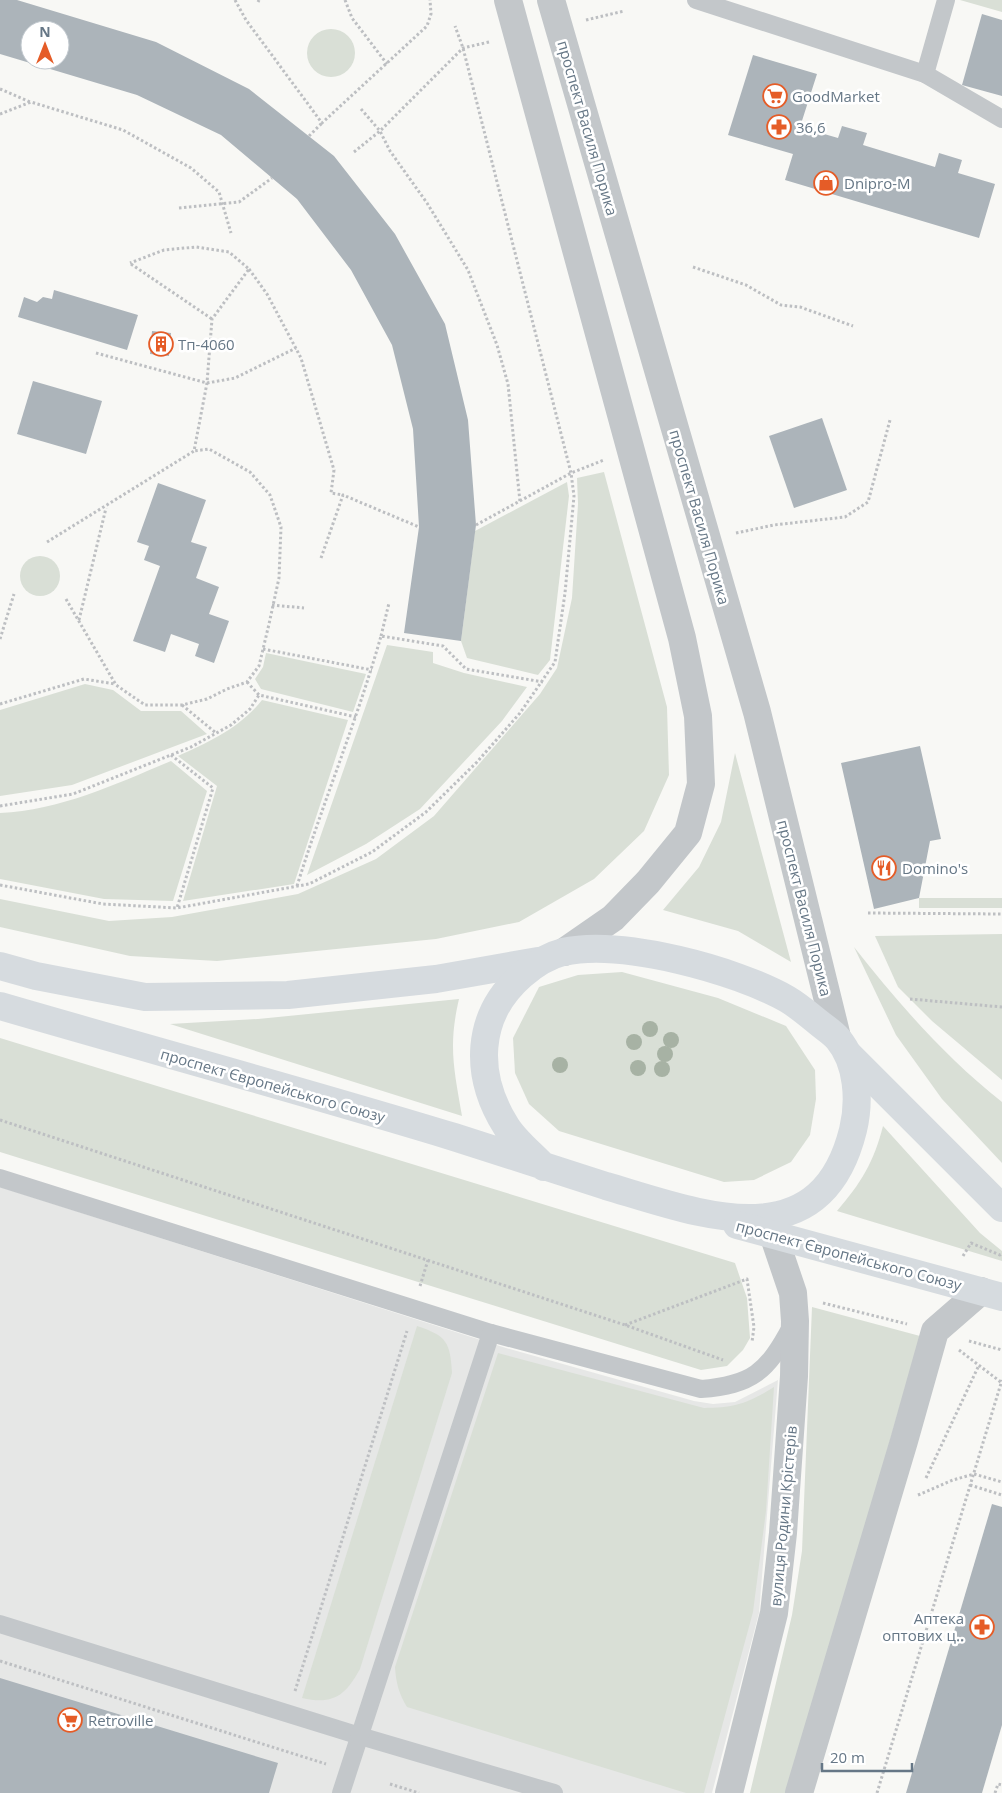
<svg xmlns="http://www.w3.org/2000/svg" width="1002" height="1793" viewBox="0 0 1002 1793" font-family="'Open Sans',sans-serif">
<rect width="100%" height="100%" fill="#f8f8f5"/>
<polygon fill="#e6e7e6" points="0,1187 506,1348 694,1401 713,1404 735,1402 778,1380 759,1613 712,1793 0,1793"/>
<g fill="#d9dfd6">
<polygon points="960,0 1002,0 1002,12"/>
<circle cx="331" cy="53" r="24"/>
<polygon points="604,472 667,707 669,775 644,831 594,879 519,922 436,939 217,961 130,956 0,927 0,899 109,921 172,917 298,894 376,859 434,816 540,694 557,668 572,598 578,504 577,478"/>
<polygon points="567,482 569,496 550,660 538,675 467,658 461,641 475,531"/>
<circle cx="40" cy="576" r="20"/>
<polygon points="387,645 433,652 433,663 464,673 527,687 502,721 420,809 366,844 307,875"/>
<polygon points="266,653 366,674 353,712 261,689 255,679 263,667"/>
<polygon points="85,684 113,690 141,711 181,711 207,734 72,785 0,796 0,710"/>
<path d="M262,700L348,720L294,884L183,901L217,786L178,756C209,742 240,728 262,700Z"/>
<polygon points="735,753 791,962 738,931 663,910 699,867 721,822"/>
<path d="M171,761L207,791L173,901L104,899L0,879V813C61,810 116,784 171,761Z"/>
<rect x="919" y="898" width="83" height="10"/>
<polygon points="1002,934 1002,1080 932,1021 898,987 875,936"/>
<path d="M854,947C899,1004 945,1057 1002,1102V1163L942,1099L896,1035Z"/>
<polygon points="622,972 718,998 786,1026 815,1070 816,1099 810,1135 791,1162 754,1180 724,1182 559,1131 529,1104 515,1073 513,1038 539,987 578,975"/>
<path d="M459,999C448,1046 454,1069 462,1116L170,1024L258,1019Z"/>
<polygon points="0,1038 735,1263 747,1298 750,1338 743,1350 727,1366 701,1370 0,1152"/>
<path d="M883,1126L980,1233L1002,1251V1261L837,1211C861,1183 874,1162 883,1126Z"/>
<polygon points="812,1307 920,1336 789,1793 750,1793 792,1615 802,1551"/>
<path d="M417,1326C447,1336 450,1342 452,1373L360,1669C345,1696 333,1705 302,1698Z"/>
<path d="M498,1353L704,1408C734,1408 749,1403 774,1387L766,1511L753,1612L704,1793H686L407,1707C399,1694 396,1683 395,1667Z"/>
</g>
<g fill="#acb4ba" fill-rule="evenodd">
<path d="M0,0H17L156,42L249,89L334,156L395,234L445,324L468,420L476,525L461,641L404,633L419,527L413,429L392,345L351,270L297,199L221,135L137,95L0,54ZM30,30H60V60H30Z"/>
<polygon points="982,14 1002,20 1002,96 962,85"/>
<polygon points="753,55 817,74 800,127 838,138 842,126 867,133 863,145 935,167 939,153 962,160 958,173 995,184 979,238 785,180 793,154 728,135"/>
<polygon points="54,290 138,315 127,350 18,317 24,297 37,302 43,297 52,299"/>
<polygon points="152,331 171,333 169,356 150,354"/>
<polygon points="33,381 102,401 86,454 17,434"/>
<polygon points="822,418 847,490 794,508 769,436"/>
<polygon points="158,483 206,500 191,542 207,547 196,578 219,587 209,614 229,621 214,663 195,656 199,644 171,634 165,652 133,641 160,566 144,560 149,546 137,542"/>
<polygon points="920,746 941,839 930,841 919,898 874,909 841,763"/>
<polygon points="992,1504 1002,1507 1002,1725 982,1793 906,1793"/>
<polygon points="0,1678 278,1763 269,1793 0,1793"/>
</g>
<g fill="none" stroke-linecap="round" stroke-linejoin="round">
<g stroke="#bdbfc2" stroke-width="3" stroke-dasharray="2.5 2.5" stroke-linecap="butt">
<polyline points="235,0 246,20 322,123 427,26 431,14 430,0"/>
<polyline points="345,0 352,18 387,64"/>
<polyline points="258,2 259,0"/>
<polyline points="586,20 624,11"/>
<polyline points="489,42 463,48 380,131 390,151 427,203 468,270 497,345 508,384 520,502"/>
<polyline points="0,89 30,102"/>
<polyline points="0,114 31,102 123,130 191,168 219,192 231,233"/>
<polyline points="309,136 322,123"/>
<polyline points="354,152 380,131 361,109"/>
<polyline points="179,208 239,202 272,178"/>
<polyline points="131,264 212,319"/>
<polyline points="693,267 746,285 781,305 800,307 853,326"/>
<polyline points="249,269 267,294 301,358 334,470 331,493 343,495"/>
<polyline points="96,353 207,383 235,378 296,348"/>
<polyline points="476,525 571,473 604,460"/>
<polyline points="736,533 774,525 845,517 868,502 890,420"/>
<polyline points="47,542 194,451 207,383 212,319 249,269 229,252 196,247 164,250 130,263"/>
<polyline points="321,558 343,495 419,527"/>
<polyline points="66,599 116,685 145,705 182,705 207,699 227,689 247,682 259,666 269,624 279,578 281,527 270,495 250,472 209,449 194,451"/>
<polyline points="272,605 304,608"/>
<polyline points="79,620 106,508"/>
<polyline points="381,636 389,603"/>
<polyline points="0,639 14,594"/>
<polyline points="263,649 372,670"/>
<polyline points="247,682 259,695 356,717"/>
<polyline points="0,704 84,679 115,684"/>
<polyline points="182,705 216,733"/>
<polyline points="171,755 213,788 177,908"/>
<polyline points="0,806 73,794 191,747 231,725 250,709 259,695"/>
<polyline points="0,885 103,904 177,908 309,884 372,852 426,812 477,762 520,713 555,662 565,593 574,496 571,473 463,48 455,26"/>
<path d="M297,886C323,802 357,721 381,636L443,646L466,669L543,682"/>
<polyline points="868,913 1002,914"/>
<polyline points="910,999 1002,1007"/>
<polyline points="0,1120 625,1325 723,1360"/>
<polyline points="963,1256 971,1243 1000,1255 1002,1253"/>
<polyline points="420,1286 428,1260"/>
<polyline points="823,1303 907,1324"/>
<polyline points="625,1325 747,1279 754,1327 752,1342"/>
<polyline points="969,1341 1002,1350"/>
<polyline points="959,1350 1002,1383"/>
<polyline points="926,1478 979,1365"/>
<polyline points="970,1485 1002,1495"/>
<polyline points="918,1495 953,1480 974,1474 1002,1482"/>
<polyline points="0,1661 326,1764"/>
<polyline points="295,1691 407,1331"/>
<polyline points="390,1784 419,1793"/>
<polyline points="877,1793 1002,1380"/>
<polyline points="995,1793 998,1784 1002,1785"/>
</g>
<g stroke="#c3c7ca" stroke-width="18">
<polyline points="696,0 925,74 1002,119"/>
<polyline points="925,74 946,0"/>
<path d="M0,1178L491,1333L701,1389C752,1385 767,1372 791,1327"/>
<polyline points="0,1624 360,1736 554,1793"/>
<polyline points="341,1793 491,1333"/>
</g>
<g stroke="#c3c7ca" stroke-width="28">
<polyline points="729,1793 774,1613 783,1533 794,1376 795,1321 793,1293 774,1237"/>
<polyline points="799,1793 904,1441 935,1331 981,1291"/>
</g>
<g stroke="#c3c7ca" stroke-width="28">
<polyline points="508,0 682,638 698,716 701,784 688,833 648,882 613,918 564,952"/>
<polyline points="551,0 757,712 837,1037"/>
</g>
<g stroke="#d6dbdf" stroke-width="28">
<polyline points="0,966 36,976 145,997 288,995 436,979 538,961"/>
<path d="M0,1006C151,1050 303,1091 454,1137C505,1153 555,1170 606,1186C698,1213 820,1263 853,1130C860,1101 858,1063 838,1039C833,1033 825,1028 819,1023C809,1015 799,1006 787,999C736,970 622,939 563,952C547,956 535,964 522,975C475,1016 474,1075 506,1126C515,1141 532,1154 544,1167"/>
<polyline points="849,1055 1002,1208"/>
<polyline points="737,1225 1002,1297"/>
</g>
</g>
<g fill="#a7b2a4">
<circle cx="650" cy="1029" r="8"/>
<circle cx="671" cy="1040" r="8"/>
<circle cx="634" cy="1042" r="8"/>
<circle cx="665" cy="1054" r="8"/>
<circle cx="560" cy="1065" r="8"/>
<circle cx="638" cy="1068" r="8"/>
<circle cx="662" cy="1069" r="8"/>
</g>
<defs>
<g id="supermarket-ring" transform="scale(1.25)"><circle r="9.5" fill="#fff" stroke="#e55c27" stroke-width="1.5"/><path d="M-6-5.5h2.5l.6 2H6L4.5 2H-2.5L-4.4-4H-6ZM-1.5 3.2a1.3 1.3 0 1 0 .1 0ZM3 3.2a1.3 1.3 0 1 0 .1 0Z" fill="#e55c27"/></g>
<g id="pharmacy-ring" transform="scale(1.25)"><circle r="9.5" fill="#fff" stroke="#e55c27" stroke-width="1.5"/><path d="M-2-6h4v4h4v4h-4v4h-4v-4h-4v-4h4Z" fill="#e55c27"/></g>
<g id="shop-ring" transform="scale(1.25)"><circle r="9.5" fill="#fff" stroke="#e55c27" stroke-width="1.5"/><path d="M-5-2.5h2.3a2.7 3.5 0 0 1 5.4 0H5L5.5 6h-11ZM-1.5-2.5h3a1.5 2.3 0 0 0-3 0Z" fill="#e55c27"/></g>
<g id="building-ring" transform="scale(1.25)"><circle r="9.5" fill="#fff" stroke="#e55c27" stroke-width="1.5"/><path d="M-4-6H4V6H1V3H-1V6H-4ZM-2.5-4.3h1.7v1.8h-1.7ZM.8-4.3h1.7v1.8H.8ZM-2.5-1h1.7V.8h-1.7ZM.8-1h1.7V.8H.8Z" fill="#e55c27"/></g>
<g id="restaurant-ring" transform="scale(1.25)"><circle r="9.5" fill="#fff" stroke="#e55c27" stroke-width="1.5"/><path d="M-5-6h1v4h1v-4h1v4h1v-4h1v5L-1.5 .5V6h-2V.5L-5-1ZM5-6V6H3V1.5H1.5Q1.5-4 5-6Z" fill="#e55c27"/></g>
</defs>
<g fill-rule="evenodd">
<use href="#supermarket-ring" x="775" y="96"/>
<use href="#pharmacy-ring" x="779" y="127"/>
<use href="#shop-ring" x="826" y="183"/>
<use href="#building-ring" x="161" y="344"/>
<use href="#restaurant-ring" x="884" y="868"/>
<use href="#pharmacy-ring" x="982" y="1627"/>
<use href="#supermarket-ring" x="70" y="1720"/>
</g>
<g text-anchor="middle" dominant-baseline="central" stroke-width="5" stroke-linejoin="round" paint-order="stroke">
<g font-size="15" fill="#667786" stroke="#fff" text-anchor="start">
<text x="792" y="96">GoodMarket</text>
<text x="796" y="127">36,6</text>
<text x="844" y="183">Dnipro-M</text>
<text x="178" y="344">Тп-4060</text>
<text x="902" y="868">Domino's</text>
<text x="964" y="1618" text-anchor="end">Аптека<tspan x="964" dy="17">оптових ц‥</tspan></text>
<text x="88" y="1720">Retroville</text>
</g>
<g font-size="15" fill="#667786" stroke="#fff">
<text transform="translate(588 128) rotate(74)">проспект Василя Порика</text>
<text transform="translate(700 517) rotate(74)">проспект Василя Порика</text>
<text transform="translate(805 908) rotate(76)">проспект Василя Порика</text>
<text transform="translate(273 1085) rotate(16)">проспект Європейського Союзу</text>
<text transform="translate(849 1255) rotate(15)">проспект Європейського Союзу</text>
<text transform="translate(783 1516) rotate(-85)">вулиця Родини Крістерів</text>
</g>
</g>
<g transform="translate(45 45)"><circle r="24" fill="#ffffff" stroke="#c2c9cf"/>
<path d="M0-4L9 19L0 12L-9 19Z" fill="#e55c27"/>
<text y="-8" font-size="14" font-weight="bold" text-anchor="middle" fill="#667786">N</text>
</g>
<path d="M822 1763v8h90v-8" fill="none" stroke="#667786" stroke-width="2.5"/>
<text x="830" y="1763" font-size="15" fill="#667786" stroke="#ffffff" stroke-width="4" paint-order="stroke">20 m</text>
</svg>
